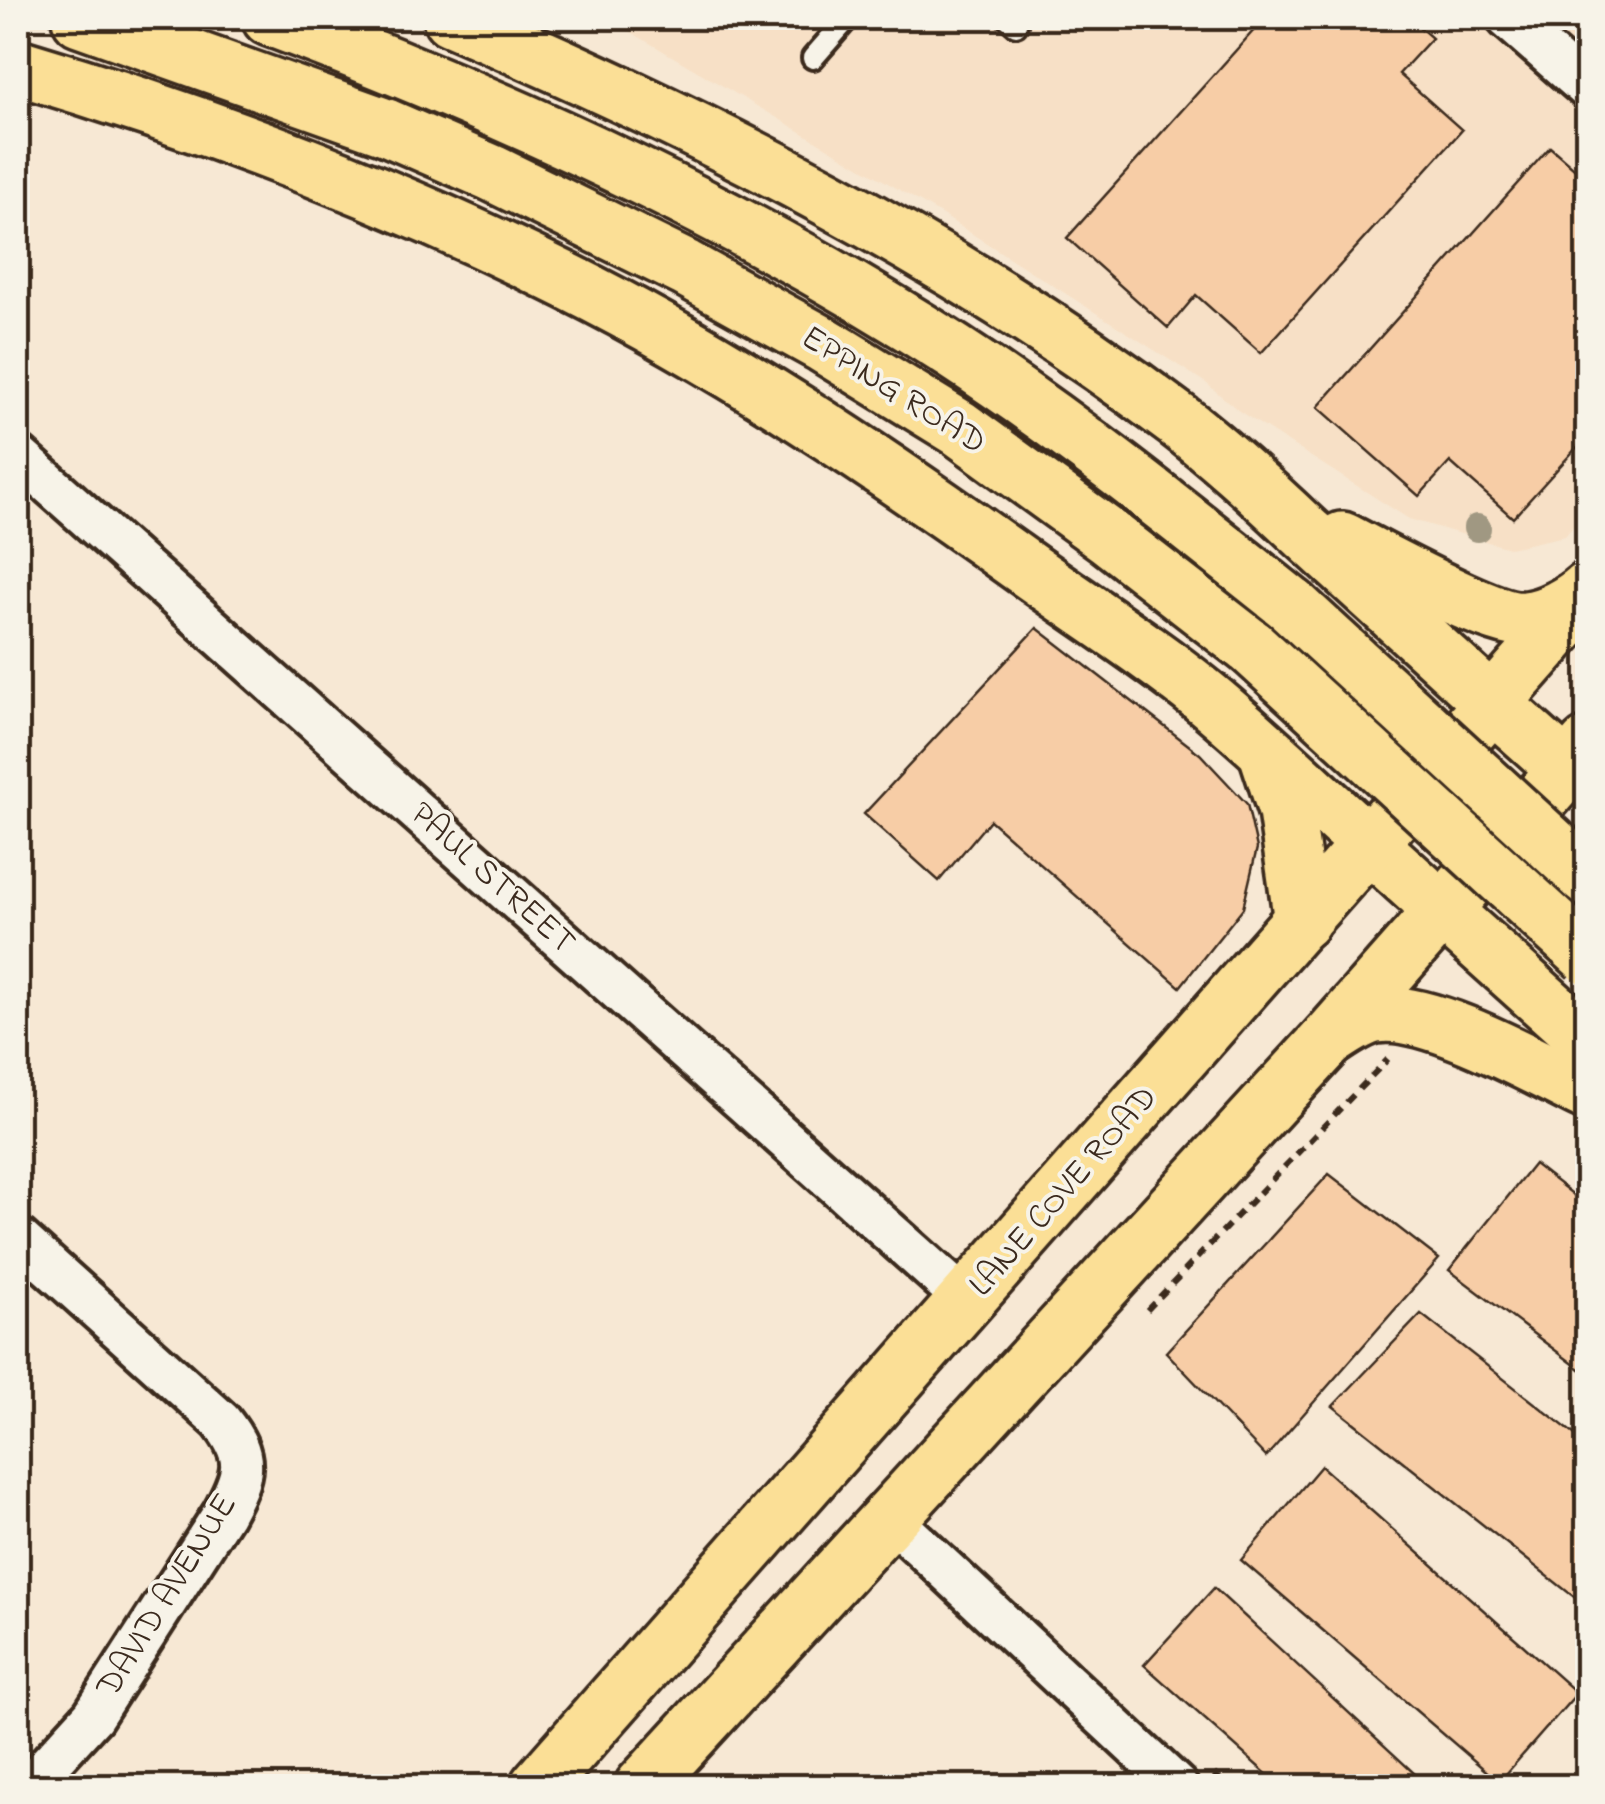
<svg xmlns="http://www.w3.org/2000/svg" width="1605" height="1804" viewBox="0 0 1605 1804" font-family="'Indie Flower',sans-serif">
<rect width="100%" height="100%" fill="#f7e8d4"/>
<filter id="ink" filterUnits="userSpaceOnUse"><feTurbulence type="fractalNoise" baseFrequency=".01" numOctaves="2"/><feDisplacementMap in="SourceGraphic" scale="20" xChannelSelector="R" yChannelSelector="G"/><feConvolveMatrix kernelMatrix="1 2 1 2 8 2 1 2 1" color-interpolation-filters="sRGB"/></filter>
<g filter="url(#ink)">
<polygon fill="#f7e0c6" points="607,18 1587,18 1587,511 1565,536 1509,548 1409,519 1239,411 1206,383 944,216"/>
<g fill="#f7cda6" stroke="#3b2a1e" stroke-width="2.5">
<polygon points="1265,18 1409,18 1432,38 1399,74 1462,130 1261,353 1196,295 1168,328 1067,238"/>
<polygon points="1550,147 1588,180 1588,435 1513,518 1450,462 1419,496 1318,407"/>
<polygon points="1037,628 1200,754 1247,804 1257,848 1243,908 1180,987 990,820 939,881 864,814"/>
<polygon points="1534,1164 1588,1206 1588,1375 1449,1270"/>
<polygon points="1329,1174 1439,1259 1266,1457 1166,1352"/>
<polygon points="1421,1314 1588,1445 1588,1608 1333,1406"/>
<polygon points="1321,1466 1577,1693 1499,1782 1241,1560"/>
<polygon points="1214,1588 1428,1786 1280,1786 1144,1665"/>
</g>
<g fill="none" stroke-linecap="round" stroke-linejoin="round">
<g stroke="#3b2a1e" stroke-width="28">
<g id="service">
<polyline points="1008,18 1016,25"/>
<polyline points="813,58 848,18"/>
</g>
</g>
<g stroke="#3b2a1e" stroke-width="48">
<g id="minor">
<polyline points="1507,18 1588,89"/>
<polyline points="18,456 968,1302"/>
<path d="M18,1238L221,1421C250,1458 245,1474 223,1514L93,1716L29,1786"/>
<polyline points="888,1516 1177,1786"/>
</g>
</g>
<g stroke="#3b2a1e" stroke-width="62">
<g id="primary">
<polyline points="80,18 386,127 492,173 685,268 824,345 959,428 1109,537 1252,648"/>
<path d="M270,18C507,107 741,214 954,352C1072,429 1182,518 1292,606"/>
<path d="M451,18C705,127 956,253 1177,420C1224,456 1265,495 1308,535C1370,591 1431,647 1492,703"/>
<path d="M18,67C206,123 393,194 569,282C729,362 879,463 1024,567C1084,610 1148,650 1204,696C1261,743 1314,795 1369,844"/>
<path d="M1342,540C1376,557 1494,623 1526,619C1547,617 1572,603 1588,589"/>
<polyline points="1267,753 1286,811 1302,921"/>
<polyline points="1441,909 1588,1041"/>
<path d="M1328,1040C1342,1031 1359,1018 1376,1015C1430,1007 1538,1069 1588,1093"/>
</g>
</g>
<g stroke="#3b2a1e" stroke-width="62">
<g id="trunk">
<polyline points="1492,703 1565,768"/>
<polyline points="1369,844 1441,909"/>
<polyline points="538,1786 1588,595"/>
<polyline points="643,1786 1328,1040 1588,745"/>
</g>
</g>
<g stroke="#3b2a1e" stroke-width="6" stroke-dasharray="10 8" stroke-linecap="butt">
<polyline points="1147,1310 1388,1059"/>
<polyline points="1214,1774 1227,1786"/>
</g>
<use href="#service" stroke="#f7f3e8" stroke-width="20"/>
<use href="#minor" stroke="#f7f3e8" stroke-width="40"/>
<use href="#primary" stroke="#fbdf96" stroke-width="55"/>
<use href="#trunk" stroke="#fbdf96" stroke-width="55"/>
<g stroke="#3b2a1e" stroke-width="62" stroke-linecap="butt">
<g id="primary-bridge">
<polyline points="1292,606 1588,878"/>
<polyline points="1252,648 1588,956"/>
</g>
</g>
<use href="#primary-bridge" stroke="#fbdf96" stroke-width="55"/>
</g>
<circle fill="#a09882" cx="1477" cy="528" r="14"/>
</g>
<g text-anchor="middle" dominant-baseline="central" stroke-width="8" stroke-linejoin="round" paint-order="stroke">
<g font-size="35" fill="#3b2a1e" stroke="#f7f3e8">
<text transform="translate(893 391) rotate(32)">EPPING ROAD</text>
<text transform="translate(492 879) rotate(42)">PAUL STREET</text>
<text transform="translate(1064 1192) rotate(-49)">LANE COVE ROAD</text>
<text transform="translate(168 1596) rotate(-58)">DAVID AVENUE</text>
</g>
</g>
<rect width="1605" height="1804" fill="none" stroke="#f7f3e8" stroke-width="60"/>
<rect x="30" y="30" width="1545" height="1744" fill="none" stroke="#3b2a1e" stroke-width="4" filter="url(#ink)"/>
</svg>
